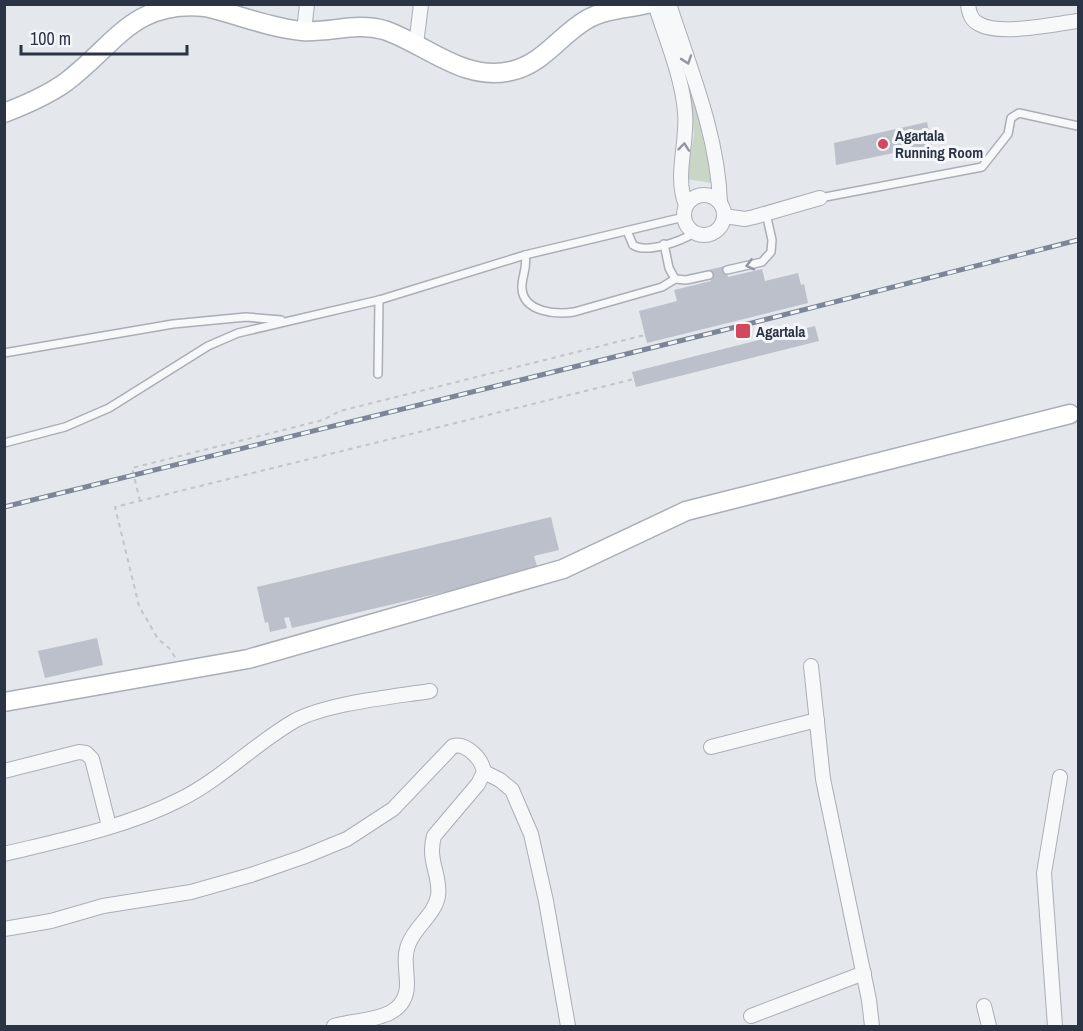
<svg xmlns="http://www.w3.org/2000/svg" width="1083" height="1031" viewBox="0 0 1083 1031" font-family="'Archivo Narrow',sans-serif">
<rect width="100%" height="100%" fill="#e4e7ec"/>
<polygon fill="#c9d6c5" points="666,10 699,113 712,183 686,179 694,135 692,113"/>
<g fill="#bbc0ca">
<polygon points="927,122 932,145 836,165 834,143"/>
<polygon points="725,266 728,277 762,269 765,281 798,273 801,285 804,284 808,303 647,343 639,311 677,301 674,290 711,281 708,270"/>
<polygon points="815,326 819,341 636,387 632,372"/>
<polygon points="551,517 559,550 534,556 538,570 292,628 289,617 284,618 287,628 270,632 268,622 265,623 257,587"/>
<polygon points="97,638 103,665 45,678 38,651"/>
</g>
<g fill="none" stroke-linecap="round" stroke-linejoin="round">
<g stroke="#a9aeb7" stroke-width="10">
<g id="lane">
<polyline points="820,198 982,167 1008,134 1011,118 1019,113 1078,126"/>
<path d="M627,231L633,245C647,254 681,241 694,233"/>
<polyline points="664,244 669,268 675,279 686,280 709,275"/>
<path d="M525,255C528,268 521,277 522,289C524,312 556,315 574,312L662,287L675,279"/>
<polyline points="727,270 762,262 771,252 772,240 766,213"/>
<polyline points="4,353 173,324 246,317 281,320"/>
<polyline points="378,374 379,300"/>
<polyline points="4,443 65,427 109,408 208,346 238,333 379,300 525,255 684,217"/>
</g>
</g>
<g stroke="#a9aeb7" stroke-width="16">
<g id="street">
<path d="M655,4C666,39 682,76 685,112C688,143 674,176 686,205"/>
<path d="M669,4C690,69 718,135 720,203"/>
<path d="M968,4C969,13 971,20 979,24C1000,36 1054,24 1078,21"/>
<polyline points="304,31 307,4"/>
<polyline points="416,45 421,4"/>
<circle cx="704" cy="215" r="20"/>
<polyline points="724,216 745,219 754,217 820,198"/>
<polyline points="811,666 823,779 869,1000 872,1026"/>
<polyline points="711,747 817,720"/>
<polyline points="4,771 79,752 86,753 92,759 109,826"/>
<polyline points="484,772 500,780 512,790 531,834 546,901 568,1026"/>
<path d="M4,854C62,840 126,827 179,800C222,779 255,743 296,720C329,703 392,697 430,691"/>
<path d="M4,929L51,921L103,906L191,892L251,875L303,857L347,839L393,809L453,746C467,743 482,759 484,772L478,784L434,836C427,861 441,875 438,896C435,914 416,926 409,943C403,956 407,971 407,984C407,1023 359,1018 334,1026"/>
<polyline points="984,1006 989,1026"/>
<polyline points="751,1016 864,973"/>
<polyline points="1055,1026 1044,873 1060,777"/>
</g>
</g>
<g stroke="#a9aeb7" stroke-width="21">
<g id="secondary">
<path d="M4,113C25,105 48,95 66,82C116,44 133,0 205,7C237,14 269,28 302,31C330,33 356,22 384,30C426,44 463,82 511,71C543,64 559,36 586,20C604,9 626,9 647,4"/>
<polyline points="4,702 248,659 563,569 686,511 1070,414"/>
</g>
</g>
<g stroke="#c2c5cb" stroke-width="2" stroke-dasharray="4.5 4.5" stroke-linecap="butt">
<polyline points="140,501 132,468 323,420 340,411 645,335"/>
<polyline points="175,657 169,648 158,639 139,606 115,507 634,379"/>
</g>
<use href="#lane" stroke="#f7f8fa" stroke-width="7"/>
<use href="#street" stroke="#f7f8fa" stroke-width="14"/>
<use href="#secondary" stroke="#fff" stroke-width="18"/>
<g stroke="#7d8696" stroke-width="5">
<polyline id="rail" points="4,507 732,328 1078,240"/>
</g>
<use href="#rail" stroke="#f4f6f9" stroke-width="3" stroke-dasharray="9" stroke-linecap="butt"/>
</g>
<defs><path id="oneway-chevron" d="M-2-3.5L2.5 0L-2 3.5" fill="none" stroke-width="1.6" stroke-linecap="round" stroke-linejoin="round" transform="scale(1.5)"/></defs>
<g stroke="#9196a0">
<use href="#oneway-chevron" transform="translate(687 60) rotate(71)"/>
<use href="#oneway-chevron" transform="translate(684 147) rotate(-84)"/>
<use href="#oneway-chevron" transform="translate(750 265) rotate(166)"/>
</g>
<g fill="#d1495b" stroke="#f4f6f9" stroke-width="2">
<circle cx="883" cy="144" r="6"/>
<rect x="735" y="323" width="16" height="16" rx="3"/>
</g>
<g text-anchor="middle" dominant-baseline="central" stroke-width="6" stroke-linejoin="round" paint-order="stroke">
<g font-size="15" font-weight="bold" fill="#2b3445" stroke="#f4f6f9" text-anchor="start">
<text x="895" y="135">Agartala<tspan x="895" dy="17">Running Room</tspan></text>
<text x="756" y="331">Agartala</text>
</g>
</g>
<rect width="1083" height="1031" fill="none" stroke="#2b3445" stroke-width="12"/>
<path d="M21 45v9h166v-9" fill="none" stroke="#2b3445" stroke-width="3"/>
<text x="30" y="45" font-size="18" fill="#2b3445" stroke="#f4f6f9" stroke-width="4.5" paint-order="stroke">100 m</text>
</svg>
